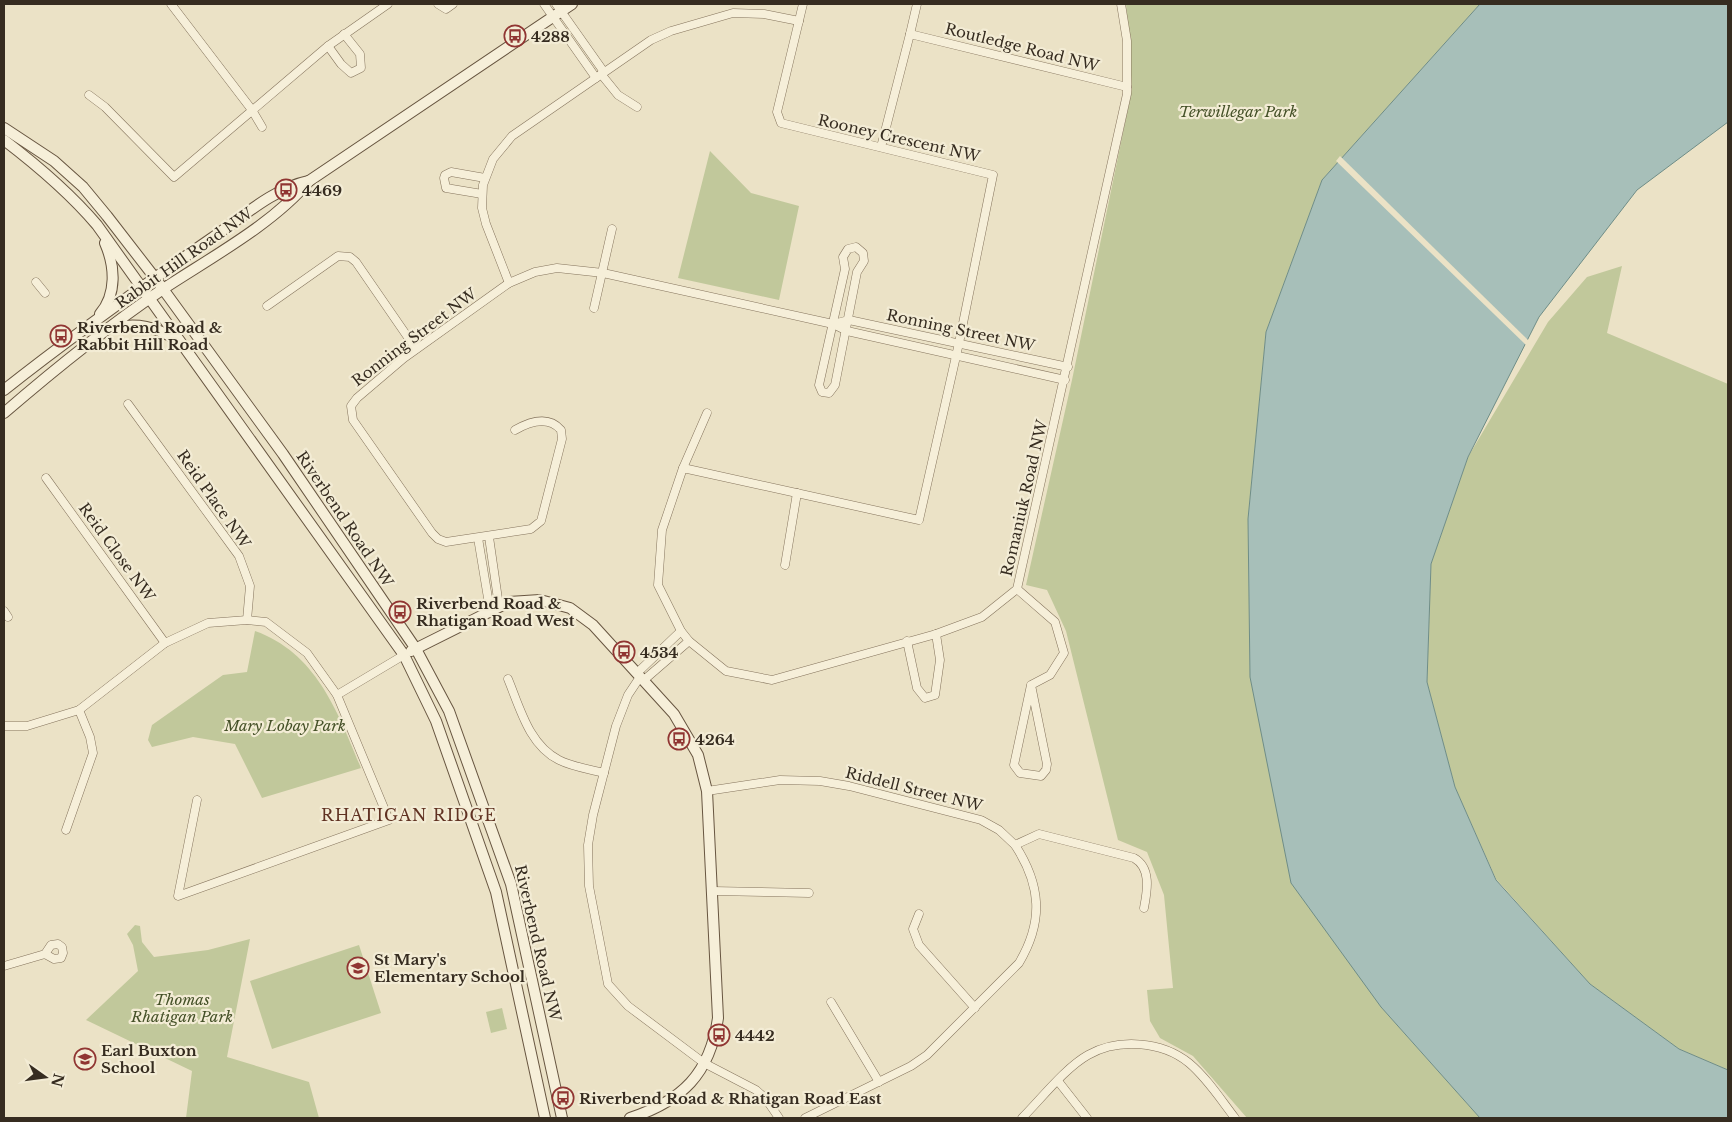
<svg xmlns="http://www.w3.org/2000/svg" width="1732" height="1122" viewBox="0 0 1732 1122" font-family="'Libre Baskerville',serif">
<rect width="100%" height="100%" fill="#ebe2c6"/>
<g fill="#c1c89b">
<polygon points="1126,4 1480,4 1322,180 1266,332 1248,519 1250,677 1381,1007 1480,1118 1247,1118 1193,1056 1160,1038 1150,1021 1147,990 1173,988 1164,895 1147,852 1118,840 1066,631 1047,590 1026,585 1072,380 1132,89"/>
<polygon points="710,151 751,193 799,206 779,300 678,278"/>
<polygon points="1622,266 1607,333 1728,384 1728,1070 1679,1049 1590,984 1496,879 1455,787 1427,682 1431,564 1468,457 1548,322 1587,277"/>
<path d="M255,631C317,653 338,713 361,768L262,798L235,744L193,737L152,747L148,740L152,725L223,675L247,672Z"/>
<polygon points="135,925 140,926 142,942 154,957 208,950 250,939 227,1057 309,1082 319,1118 186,1118 192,1071 86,1020 138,971 133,945 127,934"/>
<polygon points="359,945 381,1013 272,1049 250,981"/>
<polygon points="502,1008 507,1029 491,1033 486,1012"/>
</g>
<polygon fill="#a7bfb9" stroke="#6f8d87" points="1480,4 1728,4 1728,122 1637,190 1539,317 1468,457 1431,564 1427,682 1455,787 1496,880 1590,984 1679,1049 1728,1070 1728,1118 1480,1118 1381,1007 1291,883 1250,677 1248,519 1266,332 1322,180"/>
<polygon fill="#ebe2c6" points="1340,156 1529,341 1527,346 1336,161"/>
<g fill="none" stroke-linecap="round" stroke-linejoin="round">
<g stroke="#85745d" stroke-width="9">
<g id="street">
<polyline points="171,4 252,110 262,127"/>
<polyline points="438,4 446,9 453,4"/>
<polyline points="544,4 596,78"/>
<polyline points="556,4 604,72"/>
<polyline points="803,4 777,112 781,123 993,175 959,343 919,520 683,468 662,530 658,585 681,631 689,641 726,671 772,680 936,634 982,617 1017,589 1127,94 1127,41 1121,4"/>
<polyline points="910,34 917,4"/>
<polyline points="328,46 341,64 351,73 361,68 360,54 344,34"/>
<polyline points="601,74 618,95 637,107"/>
<polyline points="89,95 105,107 174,177 328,46 388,4"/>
<polyline points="881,147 910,34 1127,87"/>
<polyline points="482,194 446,188 444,178 445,175 451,172 485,178"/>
<polygon points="856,247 863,253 864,261 857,272 835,385 829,393 822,392 819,385 845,269 843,257 848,249"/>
<polyline points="36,282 45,293"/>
<polyline points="509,283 486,224 482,208 483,185 493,159 512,136 651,40 671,31 733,13 764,14 799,21"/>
<polyline points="267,306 338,256 350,257 356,262 416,349"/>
<polyline points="594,308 612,229"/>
<polyline points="833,324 849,320 1068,367"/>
<polyline points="128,404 239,556 250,586 247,620"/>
<path d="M515,430C529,422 548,415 561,430L562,439L541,521L531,529L446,542L438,539L432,533L353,420L351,406L357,398L404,358L509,283L535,272L557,268L603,273L833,324L847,331L1065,380"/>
<polyline points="683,468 707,413"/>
<polyline points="46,478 165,643"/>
<polyline points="489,537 499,606"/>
<polyline points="478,538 490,610"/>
<polyline points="785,565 797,493"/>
<polyline points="1017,589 1055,622 1064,653 1050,675 1031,685 1014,765 1020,773 1041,776 1046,770 1047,764 1031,685"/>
<polyline points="4,611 8,617"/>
<polyline points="907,641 917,688 925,698 935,695 940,660 936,634"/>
<polyline points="637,673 681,631"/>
<polyline points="640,677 628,695 616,726 593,815 588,845 589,886 608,984 628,1006 704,1063 756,1090 766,1099 779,1118"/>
<path d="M508,679C520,708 529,745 559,760C573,767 589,769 604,773"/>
<polyline points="644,680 689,641"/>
<polyline points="337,695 404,655"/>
<polyline points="4,726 27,726 79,710 165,643 208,623 247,620 266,622 307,653 337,695 389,820 178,896 197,800"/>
<path d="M707,791L780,780L820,781L849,786L981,820L999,830L1015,845L1039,834L1134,858C1152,868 1147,892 1144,908"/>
<polyline points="66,830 93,753 90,737 79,710"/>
<polyline points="713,891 809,893"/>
<polyline points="919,914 913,929 919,945 975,1008"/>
<polyline points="4,966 45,954 54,959 61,958 63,953 62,947 58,944 51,945 45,954"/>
<polyline points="831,1002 879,1082"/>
<polyline points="1058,1081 1087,1118"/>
<path d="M805,1118L911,1066L927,1055L1019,963C1044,921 1041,885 1015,845"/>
<path d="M1022,1118C1041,1099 1065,1068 1088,1055C1118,1038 1162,1041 1189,1063C1207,1078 1221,1100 1235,1118"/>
</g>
</g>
<g stroke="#675540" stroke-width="12">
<g id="secondary">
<polyline points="4,128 54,161 83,187 107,216 155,278 283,454 416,649 449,711 511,884 562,1118"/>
<path d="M4,140C38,166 69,192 97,225L404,655L436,721L496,892L545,1118"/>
<path d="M100,314C117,294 115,266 105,243"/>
<path d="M113,328C137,322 156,327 177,340"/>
<path d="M4,390C71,337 141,287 212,238C241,218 274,188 309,181"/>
<path d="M4,413C55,369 107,327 163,289C210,258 273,224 309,181L572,4"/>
<path d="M411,651L509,602L540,600L570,608L593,625L674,714L698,755L707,791L718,1018C710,1074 682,1101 630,1118"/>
</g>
</g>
<use href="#street" stroke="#f6efd9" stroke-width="8"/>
<use href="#secondary" stroke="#f6efd9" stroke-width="10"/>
</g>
<defs>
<g id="bus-ring" transform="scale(1.125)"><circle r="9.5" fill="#f3ecd5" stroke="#903532" stroke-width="1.5"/><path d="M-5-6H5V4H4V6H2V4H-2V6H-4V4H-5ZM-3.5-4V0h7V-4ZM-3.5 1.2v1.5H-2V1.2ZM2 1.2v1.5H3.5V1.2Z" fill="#903532"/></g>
<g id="school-ring" transform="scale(1.125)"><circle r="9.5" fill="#f3ecd5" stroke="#903532" stroke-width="1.5"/><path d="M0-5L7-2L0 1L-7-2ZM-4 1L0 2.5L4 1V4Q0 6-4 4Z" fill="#903532"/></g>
</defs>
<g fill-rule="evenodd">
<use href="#bus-ring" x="515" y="36"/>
<use href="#bus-ring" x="286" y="190"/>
<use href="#bus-ring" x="61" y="336"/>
<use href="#bus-ring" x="400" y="612"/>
<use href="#bus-ring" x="624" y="652"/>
<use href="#bus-ring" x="679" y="739"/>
<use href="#school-ring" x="358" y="968"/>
<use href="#bus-ring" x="719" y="1035"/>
<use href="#school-ring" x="85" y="1059"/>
<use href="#bus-ring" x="563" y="1098"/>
</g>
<g text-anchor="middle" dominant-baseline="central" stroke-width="4.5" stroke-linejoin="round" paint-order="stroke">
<g font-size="15" font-weight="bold" fill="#362c20" stroke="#f3ecd5" text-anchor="start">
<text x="531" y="36">4288</text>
<text x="302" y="190">4469</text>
<text x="77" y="327">Riverbend Road &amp;<tspan x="77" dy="17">Rabbit Hill Road</tspan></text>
<text x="416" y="603">Riverbend Road &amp;<tspan x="416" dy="17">Rhatigan Road West</tspan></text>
<text x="640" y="652">4534</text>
<text x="695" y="739">4264</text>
<text x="374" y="959">St Mary's<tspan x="374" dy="17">Elementary School</tspan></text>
<text x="735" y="1035">4442</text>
<text x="101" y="1050">Earl Buxton<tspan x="101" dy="17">School</tspan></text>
<text x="579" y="1098">Riverbend Road &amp; Rhatigan Road East</text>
</g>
<g font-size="15" fill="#362c20" stroke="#f3ecd5">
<text transform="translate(1022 47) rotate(14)">Routledge Road NW</text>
<text transform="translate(899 138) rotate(13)">Rooney Crescent NW</text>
<text transform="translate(184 258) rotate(-35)">Rabbit Hill Road NW</text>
<text transform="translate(961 330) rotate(12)">Ronning Street NW</text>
<text transform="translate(414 337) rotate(-37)">Ronning Street NW</text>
<text transform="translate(1024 498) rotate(-77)">Romaniuk Road NW</text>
<text transform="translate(214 499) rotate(55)">Reid Place NW</text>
<text transform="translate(345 519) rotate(56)">Riverbend Road NW</text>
<text transform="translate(117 552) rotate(54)">Reid Close NW</text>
<text transform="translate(914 789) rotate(14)">Riddell Street NW</text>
<text transform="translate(538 943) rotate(77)">Riverbend Road NW</text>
</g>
<g font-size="15" font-style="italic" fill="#455128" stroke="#f3ecd5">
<text x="1238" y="111">Terwillegar Park</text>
<text x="285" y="725">Mary Lobay Park</text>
<text x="182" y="999">Thomas<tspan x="182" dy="17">Rhatigan Park</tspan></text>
</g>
<g font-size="16" letter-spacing="1" fill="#603222" stroke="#f3ecd5">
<text x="409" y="815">RHATIGAN RIDGE</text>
</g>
</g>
<rect width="1732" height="1122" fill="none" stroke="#362c20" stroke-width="10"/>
<g transform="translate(45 1077) rotate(104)" stroke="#f3ecd5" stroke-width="4" paint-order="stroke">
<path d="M0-4L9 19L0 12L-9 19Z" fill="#362c20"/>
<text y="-8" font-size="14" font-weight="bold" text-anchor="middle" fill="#362c20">N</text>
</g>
</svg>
